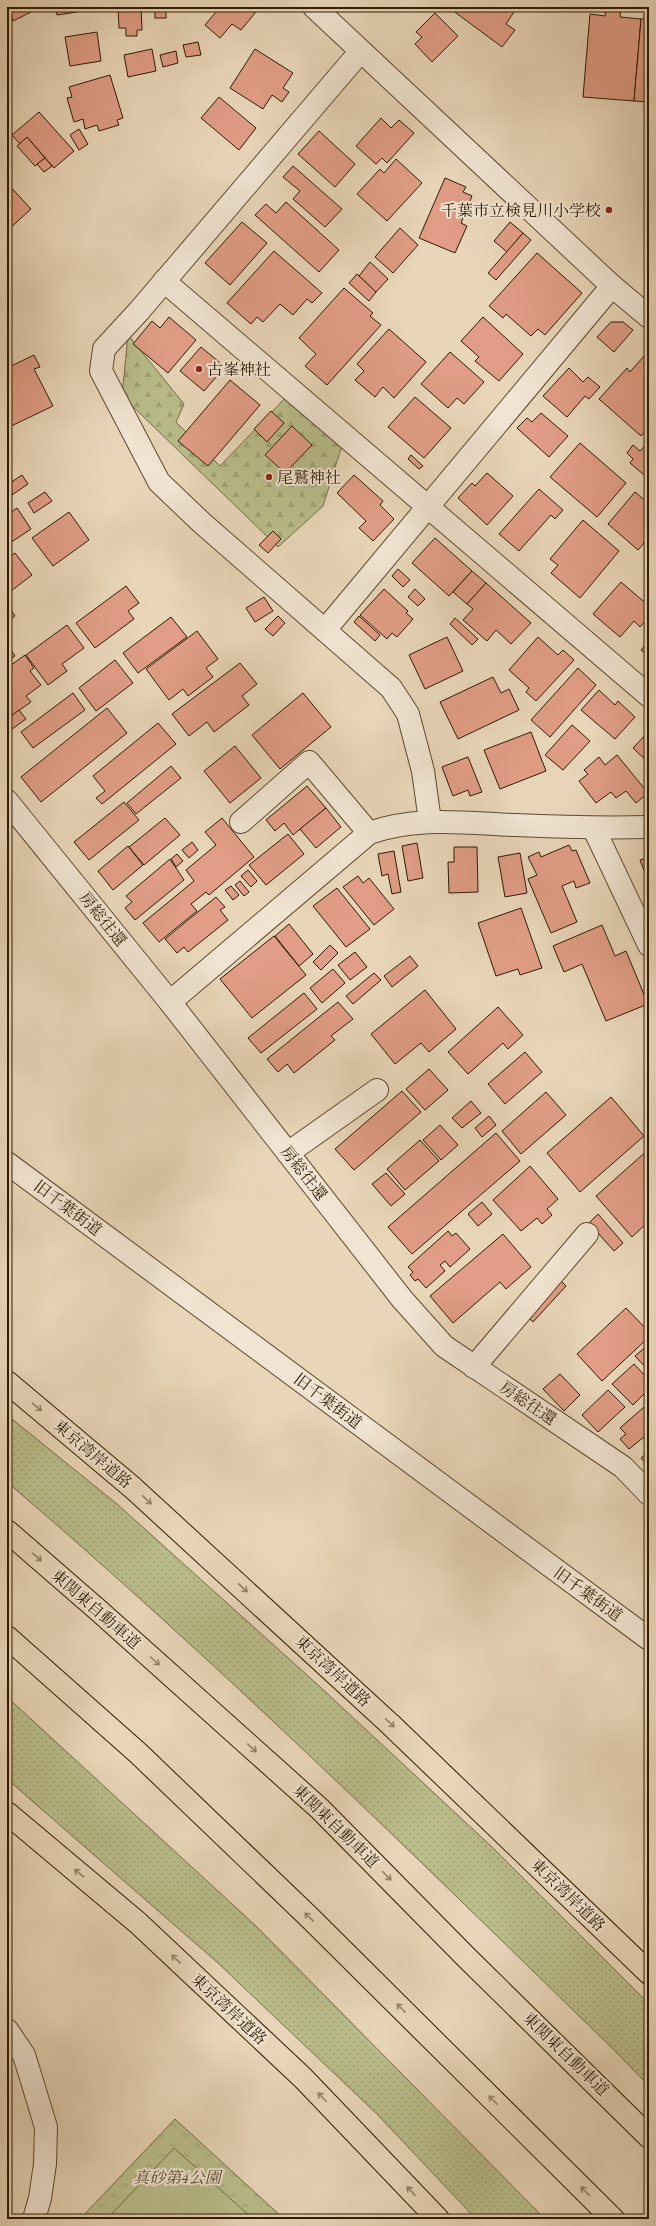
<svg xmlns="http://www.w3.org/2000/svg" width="656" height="2226" viewBox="0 0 656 2226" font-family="'EB Garamond','Noto Serif JP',serif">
<defs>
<pattern id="grass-dots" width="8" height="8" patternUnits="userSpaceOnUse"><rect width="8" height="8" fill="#babd8c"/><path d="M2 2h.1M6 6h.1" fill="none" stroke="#a0a277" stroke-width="1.8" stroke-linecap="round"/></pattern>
<pattern id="forest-firs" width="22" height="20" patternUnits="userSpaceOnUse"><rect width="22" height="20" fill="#babd8c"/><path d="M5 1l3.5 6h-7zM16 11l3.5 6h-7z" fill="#a0a277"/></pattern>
<pattern id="park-tufts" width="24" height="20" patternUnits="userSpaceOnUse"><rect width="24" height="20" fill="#babd8c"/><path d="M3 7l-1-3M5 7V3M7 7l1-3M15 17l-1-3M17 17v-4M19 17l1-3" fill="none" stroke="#a0a277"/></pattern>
</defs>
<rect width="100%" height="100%" fill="#e9d6b9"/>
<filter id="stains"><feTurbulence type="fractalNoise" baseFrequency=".005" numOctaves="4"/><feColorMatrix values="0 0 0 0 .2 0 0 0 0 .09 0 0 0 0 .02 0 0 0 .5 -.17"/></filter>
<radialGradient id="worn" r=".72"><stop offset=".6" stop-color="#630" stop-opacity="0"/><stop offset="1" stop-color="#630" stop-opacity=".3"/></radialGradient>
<g fill="url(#grass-dots)" stroke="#746c46">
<path d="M7,1415L117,1504L318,1685L492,1847L649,2004V2086L613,2049C415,1856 218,1662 7,1482Z"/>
<polygon points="7,1697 257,1927 545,2219 476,2219 377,2114 218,1963 7,1779"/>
</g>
<polygon fill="url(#forest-firs)" stroke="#746c46" points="128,335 184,404 176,422 220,466 289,394 343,442 323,506 278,547 122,396"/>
<polygon fill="url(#park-tufts)" stroke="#746c46" points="175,2119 284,2219 80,2219"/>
<polygon fill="#babd8c" stroke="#746c46" points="174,2148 253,2219 107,2219"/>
<g fill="#e19d87" stroke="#2e1a01">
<polygon points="7,7 29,7 31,12 13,21"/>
<polygon points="37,7 76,7 77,12 57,15 55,7 38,10"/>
<polygon points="118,7 141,7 142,30 137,30 137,36 126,36 126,28 119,28"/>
<rect x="155" y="7" width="11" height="11"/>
<polygon points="220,7 260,7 241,30 232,24 220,38 205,25"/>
<polygon points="448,7 514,7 516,9 506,24 515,30 502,47"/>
<polygon points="606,7 621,7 620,17 641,19 634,101 583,97 590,14 605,16"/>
<polygon points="435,13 458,36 432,62 415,44 422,37 416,32"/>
<polygon points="641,19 649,19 649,102 634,101"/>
<polygon points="97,32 101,61 70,66 65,37"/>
<polygon points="198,42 201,55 186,57 183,45"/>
<polygon points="152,49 156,71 128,77 124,55"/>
<polygon points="255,49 293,73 283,88 289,92 282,102 272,95 263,109 230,88"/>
<polygon points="176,51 178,63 163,67 160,55"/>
<polygon points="110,75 123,118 117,120 119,125 99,131 97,125 85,129 83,119 74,122 67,98 72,97 69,87"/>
<polygon points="219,97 256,128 239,150 201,118"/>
<polygon points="39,112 74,151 54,168 27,137 20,144 12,135"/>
<polygon points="381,118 391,128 399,120 414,133 387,163 382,158 376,164 356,146"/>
<polygon points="79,129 88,144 79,150 70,135"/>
<polygon points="319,131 355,164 335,187 298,154"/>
<polygon points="27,137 45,158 35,166 17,146"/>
<polygon points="45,158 52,166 44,172 37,164"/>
<polygon points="396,159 422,183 387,221 357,194 380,169 384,173"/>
<polygon points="293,166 342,209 325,227 293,199 300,191 283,177"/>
<polygon points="445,178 466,187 463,192 472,196 461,223 467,226 455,253 419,238"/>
<polygon points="7,183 31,209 7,231"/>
<polygon points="286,202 339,250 319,272 255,215 266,204 276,213"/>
<polygon points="242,222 267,243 230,285 205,263"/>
<polygon points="510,222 523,233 507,252 494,241"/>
<polygon points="400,228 418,245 393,273 375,257"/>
<polygon points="523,233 531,240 496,280 488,273"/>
<polygon points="274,251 322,293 312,303 307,299 293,315 280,304 263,322 257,317 251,324 227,303"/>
<polygon points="537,253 582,293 545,335 538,329 531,336 506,314 503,318 489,306"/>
<polygon points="370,262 388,279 376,292 359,276"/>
<polygon points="357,274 376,292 369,301 349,283"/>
<polygon points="344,288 373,313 370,316 381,325 327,385 305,366 316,354 299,338"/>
<polygon points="169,317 196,340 168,373 133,344 152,321 160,328"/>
<polygon points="483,317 523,354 499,381 475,361 479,357 461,341"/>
<polygon points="611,322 623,322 633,330 614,352 597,337"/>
<polygon points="389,329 426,362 394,398 383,387 375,397 355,380 364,371 357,364"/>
<polygon points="201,347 225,367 204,391 180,371"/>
<polygon points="450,352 484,382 464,404 457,398 448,408 421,384"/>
<polygon points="34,355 40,367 34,369 53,406 7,428 7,368"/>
<polygon points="644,356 649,360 649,427 641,436 599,399 627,368 630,372"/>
<polygon points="569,368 583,382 588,377 600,387 589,399 585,396 567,417 543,396"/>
<polygon points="230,380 260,405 208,466 178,441"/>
<polygon points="415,397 451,428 424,458 388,427"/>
<polygon points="271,411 284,423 267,442 254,429"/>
<polygon points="541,413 568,436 549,457 517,428 527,418 532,422"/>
<polygon points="292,426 312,445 285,473 265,455"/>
<polygon points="649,441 649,479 630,463 633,459 627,453 633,445 640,451"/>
<polygon points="580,443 626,483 597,517 550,477"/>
<polygon points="411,455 423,466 419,469 408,459"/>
<polygon points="487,473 513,496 487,525 458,498 472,483 475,486"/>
<polygon points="22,475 28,484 12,495 7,485"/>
<polygon points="354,475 383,501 380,505 394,519 373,541 359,528 366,521 337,493"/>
<polygon points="649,479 649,487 645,484"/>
<polygon points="539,489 563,510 555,519 551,515 519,551 499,534"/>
<polygon points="45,492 52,501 34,513 28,503"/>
<polygon points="635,492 649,504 649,537 638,550 608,524"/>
<polygon points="17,508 31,529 7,545 7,515"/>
<polygon points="69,512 89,540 53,566 32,538"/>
<polygon points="583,520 619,551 580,598 551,573 558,565 550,559"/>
<polygon points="273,531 281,539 268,553 259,545"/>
<polygon points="435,538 472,571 449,596 412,563"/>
<polygon points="15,553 32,575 7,594 7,559"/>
<polygon points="398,569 410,580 403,587 392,576"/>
<polygon points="472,571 486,583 467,604 453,592"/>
<polygon points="621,582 649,606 649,617 640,627 634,621 620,637 593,614"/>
<polygon points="486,583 531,623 511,644 496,630 487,641 463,620 473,609 467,604"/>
<polygon points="126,586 139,603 128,611 134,619 95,648 76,623"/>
<polygon points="384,589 408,611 406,613 413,619 397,637 392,633 387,639 360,615"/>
<polygon points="415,589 425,599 418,606 408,597"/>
<polygon points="264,597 273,611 255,622 246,608"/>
<polygon points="7,604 15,616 7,622"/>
<polygon points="278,616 285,623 273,636 265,629"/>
<polygon points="359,616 380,635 375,641 354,622"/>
<polygon points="171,617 187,637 138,673 123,653"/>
<polygon points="455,618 478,639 472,645 450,624"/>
<polygon points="67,625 84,648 62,664 67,671 48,685 26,655"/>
<polygon points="197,631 218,659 206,668 213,677 188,696 183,689 169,700 146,669"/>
<polygon points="447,637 463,671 425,689 409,655"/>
<polygon points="538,637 558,655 563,650 574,660 536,701 526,692 529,688 509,670"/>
<polygon points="649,641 649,657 641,650"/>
<polygon points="7,644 15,656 7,662"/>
<polygon points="25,655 34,668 30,671 41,685 26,696 31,702 7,719 7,668"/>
<polygon points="115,660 133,683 96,711 79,688"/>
<polygon points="240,663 257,684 242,696 249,705 214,732 207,722 189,736 172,714"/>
<polygon points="578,668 596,685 550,737 531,720"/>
<polygon points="493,677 501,693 509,689 519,710 458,739 440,702"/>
<polygon points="599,690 615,705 618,701 635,717 615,739 581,710"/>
<polygon points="73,693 85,710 33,748 21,732"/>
<polygon points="303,693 331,727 280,769 252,735"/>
<polygon points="107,708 127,733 41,802 21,777"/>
<polygon points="19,710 26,719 8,732 7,719"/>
<polygon points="158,723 176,744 102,804 96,798 105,791 93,776"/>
<polygon points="572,725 590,741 563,770 545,755"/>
<polygon points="649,731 649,763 633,748"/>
<polygon points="531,732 546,771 500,789 484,750"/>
<polygon points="235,746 261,778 230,803 204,771"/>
<polygon points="617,755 648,793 636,803 626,791 616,798 611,792 596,803 579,781 588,774 584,770 599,757 605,765"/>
<polygon points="468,757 482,792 470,796 468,790 453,796 442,767"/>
<polygon points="171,766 181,778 136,814 127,803"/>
<polygon points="307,786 326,808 293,835 284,823 275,831 266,820"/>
<polygon points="124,802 139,820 89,860 74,842"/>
<polygon points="326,808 341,827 316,848 300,829"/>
<polygon points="165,818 180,835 144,865 129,847"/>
<polygon points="222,818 254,857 209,895 206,892 191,904 197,911 159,942 143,923 194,881 186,870 216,845 205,832"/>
<polygon points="288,834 304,854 266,885 249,865"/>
<polygon points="192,842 198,850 189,858 182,850"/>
<polygon points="417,843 423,878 408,881 402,846"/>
<polygon points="569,845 572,851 576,850 590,883 576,888 574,881 562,886 577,922 551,933 528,879 537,875 528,857 539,852 541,857"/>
<polygon points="128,846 143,865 113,890 98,871"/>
<polygon points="454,847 477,847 478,892 449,893 448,862 454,862"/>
<polygon points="394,851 401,892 392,894 388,874 382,876 378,854"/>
<polygon points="520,853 527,893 505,897 498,857"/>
<polygon points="177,854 183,861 176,867 171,859"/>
<polygon points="649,857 649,872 645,873 640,860"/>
<polygon points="170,859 184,880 135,920 125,908 132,902 126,896"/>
<polygon points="248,870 257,881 251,887 241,876"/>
<polygon points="358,876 363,883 369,878 394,909 374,925 343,887"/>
<polygon points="240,881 249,892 244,896 235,885"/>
<polygon points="231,886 239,895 233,900 225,890"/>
<polygon points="337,888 370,929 346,947 313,906"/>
<polygon points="649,890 649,905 644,892"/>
<polygon points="216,897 225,907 220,910 228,920 188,952 184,947 177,953 165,939"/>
<polygon points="521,908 542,968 520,975 518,969 496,976 478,923"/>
<polygon points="289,924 313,954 299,966 275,936"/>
<polygon points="602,925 615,956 626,951 648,1004 606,1021 582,964 564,972 553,946"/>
<polygon points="274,936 306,975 252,1018 220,979"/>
<polygon points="330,945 338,953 321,970 313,962"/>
<polygon points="355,952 367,967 350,980 338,965"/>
<polygon points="410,956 418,966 392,987 384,976"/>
<polygon points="333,969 345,983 322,1003 310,988"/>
<polygon points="374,973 381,980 353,1004 346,996"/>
<polygon points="425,990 456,1029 429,1052 421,1043 395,1064 371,1034"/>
<polygon points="304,993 317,1009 261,1053 248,1038"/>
<polygon points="338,1002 353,1019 331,1036 335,1040 294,1073 287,1064 278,1072 267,1059"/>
<polygon points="498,1007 523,1035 508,1049 503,1043 468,1074 448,1052"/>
<polygon points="525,1052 542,1072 505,1104 488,1084"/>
<polygon points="429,1069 448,1090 425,1110 406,1089"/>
<polygon points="402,1091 421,1112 354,1170 335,1149"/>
<polygon points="546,1092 566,1115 521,1154 502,1131"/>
<polygon points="611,1097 644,1136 580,1192 547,1153"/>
<polygon points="471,1101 481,1113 462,1128 452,1118"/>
<polygon points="489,1116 496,1125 482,1137 475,1128"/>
<polygon points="440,1125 458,1145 441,1160 423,1140"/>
<polygon points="496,1133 520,1161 412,1254 388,1227"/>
<polygon points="420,1140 439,1161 405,1190 387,1169"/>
<polygon points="649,1149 649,1221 632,1237 596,1196"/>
<polygon points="530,1166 558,1199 547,1209 552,1215 542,1224 537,1218 521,1231 493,1200"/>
<polygon points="386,1173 405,1194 391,1206 372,1184"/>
<polygon points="482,1202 492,1214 478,1226 468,1214"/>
<polygon points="598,1214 623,1243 614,1251 589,1223"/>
<polygon points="448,1231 452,1236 456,1233 470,1249 450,1267 445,1261 440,1265 445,1271 426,1288 418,1279 415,1281 410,1275 413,1272 408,1267"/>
<polygon points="503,1234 531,1267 506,1289 500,1282 453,1323 430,1296"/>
<polygon points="558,1278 566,1286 533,1322 524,1313"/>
<polygon points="626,1308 649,1332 649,1337 602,1381 577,1354"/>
<polygon points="649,1344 649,1371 635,1356"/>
<polygon points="634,1364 649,1380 649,1389 633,1405 612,1384"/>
<polygon points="560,1374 580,1395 564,1411 543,1389"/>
<polygon points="608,1390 625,1407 598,1432 582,1415"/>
<polygon points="644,1407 649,1412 649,1433 629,1449 620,1439 626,1434 620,1428"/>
<polygon points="649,1451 649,1466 648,1466 641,1458"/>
<polygon points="7,2160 12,2161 7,2181"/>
</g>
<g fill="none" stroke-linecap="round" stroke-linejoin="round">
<g stroke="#5d492f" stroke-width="24">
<g id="minor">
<polyline points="314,7 612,286 649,317"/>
<polyline points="360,52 139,311 104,349 101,371 159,482 202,523 391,688 408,714 423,771 430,821"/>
<polyline points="164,281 649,696"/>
<polyline points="325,630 612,286"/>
<polyline points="7,801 170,1002 402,1299 444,1346 623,1467 649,1494"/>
<polyline points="241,822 309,762 369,833"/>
<polyline points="594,829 649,945"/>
<path d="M170,1002L369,833C415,816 466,823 514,825C559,827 604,828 649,827"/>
<polyline points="288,1153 377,1090"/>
<polyline points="7,1163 649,1639"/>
<polyline points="474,1367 587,1234"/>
<polyline points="7,2030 24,2055 46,2127 45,2164 40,2198 34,2219"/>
</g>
</g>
<g stroke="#2e1a01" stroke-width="24">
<g id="highway">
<polyline points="7,1382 133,1488 390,1724 649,1973"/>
<polyline points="7,1531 98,1610 320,1809 466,1957 649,2137"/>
<polyline points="7,1637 138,1753 309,1917 613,2219"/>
<polyline points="7,1813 138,1923 303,2078 438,2219"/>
</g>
</g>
<use href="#minor" stroke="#f1e4d2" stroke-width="22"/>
<use href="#highway" stroke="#e9d6b9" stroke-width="22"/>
</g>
<defs><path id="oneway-shaft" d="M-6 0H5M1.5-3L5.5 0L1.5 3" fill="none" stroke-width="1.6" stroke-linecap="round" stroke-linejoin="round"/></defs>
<g stroke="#958166">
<use href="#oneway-shaft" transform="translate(37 1407) rotate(40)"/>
<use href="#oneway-shaft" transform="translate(147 1500) rotate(43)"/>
<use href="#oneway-shaft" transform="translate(37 1557) rotate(41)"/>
<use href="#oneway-shaft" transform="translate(243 1588) rotate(43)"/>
<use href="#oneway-shaft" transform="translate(155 1661) rotate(42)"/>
<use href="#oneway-shaft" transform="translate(390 1723) rotate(43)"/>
<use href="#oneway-shaft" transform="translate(252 1748) rotate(42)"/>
<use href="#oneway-shaft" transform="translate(79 1873) rotate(-140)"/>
<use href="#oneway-shaft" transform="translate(387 1876) rotate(46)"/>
<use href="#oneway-shaft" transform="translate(309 1917) rotate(-136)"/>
<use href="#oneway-shaft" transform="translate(176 1959) rotate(-137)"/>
<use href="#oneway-shaft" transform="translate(401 2008) rotate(-135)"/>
<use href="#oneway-shaft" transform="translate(322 2097) rotate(-134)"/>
<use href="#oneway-shaft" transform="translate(493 2100) rotate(-135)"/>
<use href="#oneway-shaft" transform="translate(411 2191) rotate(-134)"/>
<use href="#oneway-shaft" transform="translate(585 2191) rotate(-135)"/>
</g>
<g fill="#8f2418" stroke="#f1e4d2" stroke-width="1.5">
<circle cx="609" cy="210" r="4"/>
<circle cx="199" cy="369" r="4"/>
<circle cx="269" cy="477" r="4"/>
</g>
<g text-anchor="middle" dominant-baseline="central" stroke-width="4" stroke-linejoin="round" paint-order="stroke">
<g font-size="16" fill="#2e1a01" stroke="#f1e4d2" text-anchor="start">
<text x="601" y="210" text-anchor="end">千葉市立検見川小学校</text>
<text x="207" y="369">古峯神社</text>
<text x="277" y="477">尾鷲神社</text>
</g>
<g font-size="16" fill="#2e1a01" stroke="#f1e4d2">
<text transform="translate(103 919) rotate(51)">房総往還</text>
<text transform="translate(304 1173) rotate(52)">房総往還</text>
<text transform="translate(68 1208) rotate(37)">旧千葉街道</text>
<text transform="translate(328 1401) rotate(37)">旧千葉街道</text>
<text transform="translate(528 1403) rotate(34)">房総往還</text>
<text transform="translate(93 1454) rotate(40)">東京湾岸道路</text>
<text transform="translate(588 1594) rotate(36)">旧千葉街道</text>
<text transform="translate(96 1609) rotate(41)">東関東自動車道</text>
<text transform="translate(333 1671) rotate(43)">東京湾岸道路</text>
<text transform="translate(336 1826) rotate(44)">東関東自動車道</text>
<text transform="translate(568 1895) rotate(44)">東京湾岸道路</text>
<text transform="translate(229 2009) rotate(43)">東京湾岸道路</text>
<text transform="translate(566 2054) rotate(44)">東関東自動車道</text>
</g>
<g font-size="16" font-style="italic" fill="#584b2b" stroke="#f1e4d2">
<text x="177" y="2177">真砂第4公園</text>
</g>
</g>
<rect width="656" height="2226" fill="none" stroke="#e9d6b9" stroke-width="24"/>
<rect x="8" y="8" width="640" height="2210" fill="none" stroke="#2e1a01" stroke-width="2"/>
<rect x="12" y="12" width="632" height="2202" fill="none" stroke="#2e1a01"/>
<rect width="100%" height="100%" filter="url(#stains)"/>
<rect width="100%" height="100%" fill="url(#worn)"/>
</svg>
